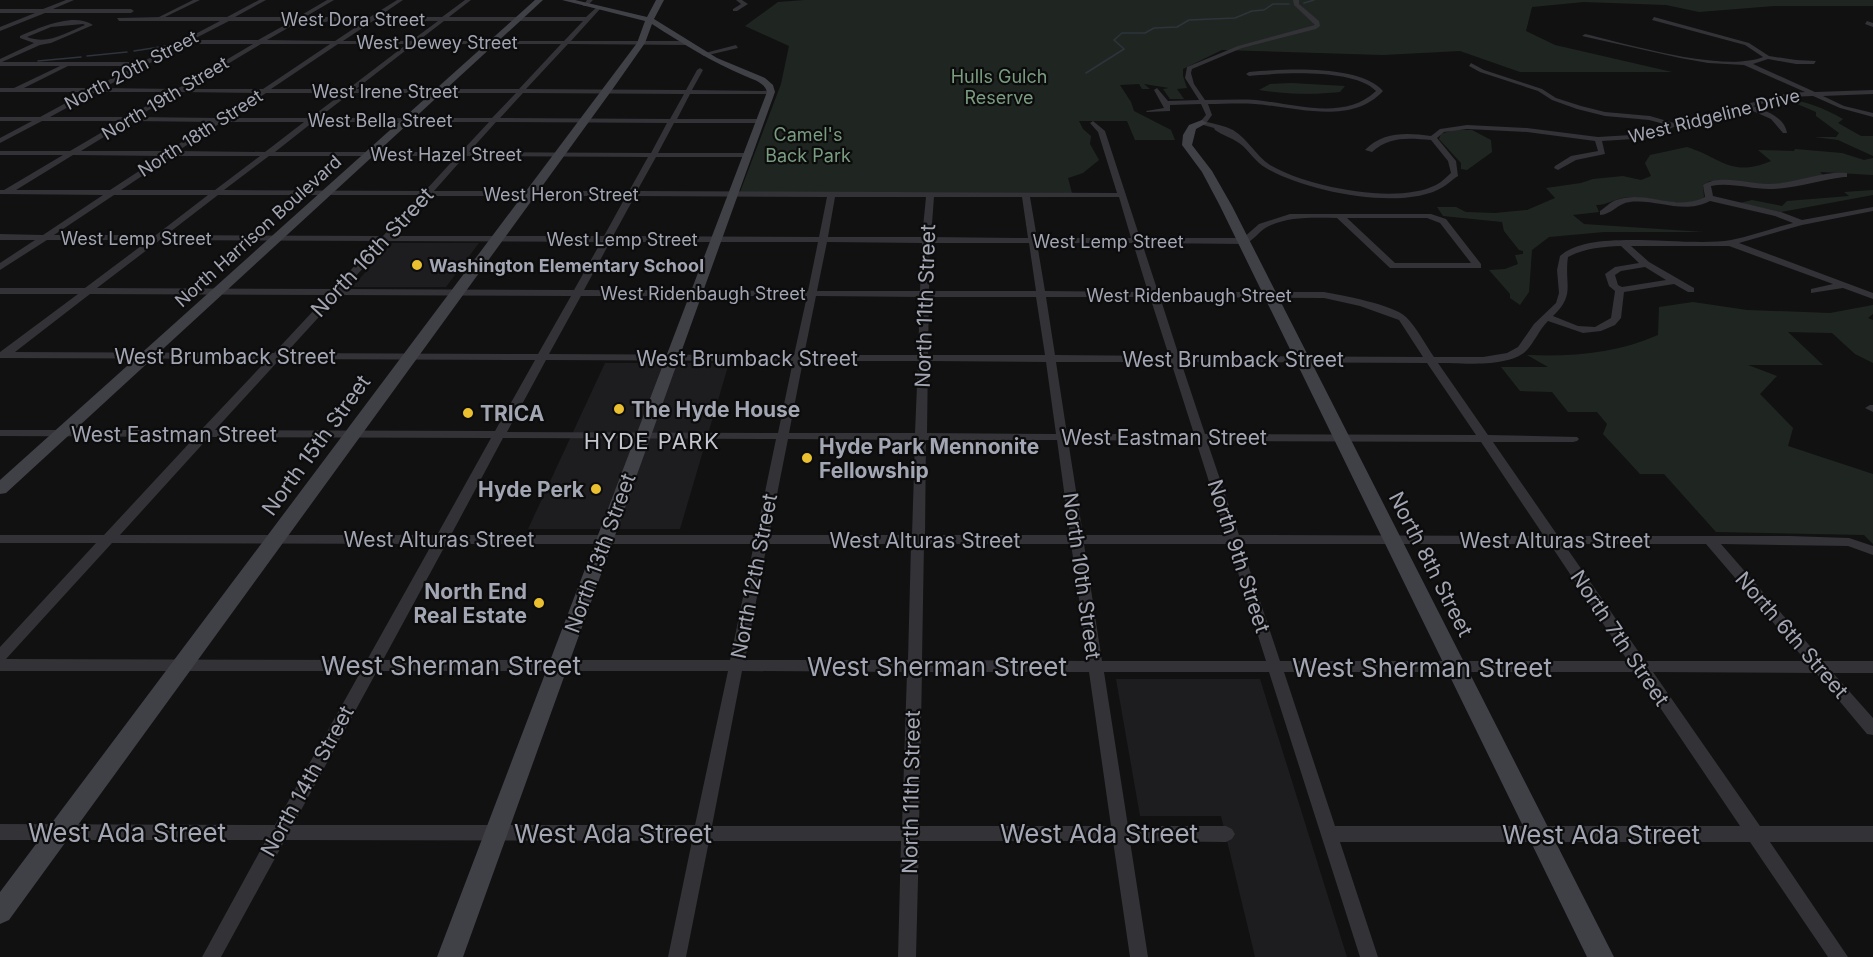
<svg xmlns="http://www.w3.org/2000/svg" width="1873" height="957" viewBox="0 0 1873 957" font-family="Inter,sans-serif">
<rect width="100%" height="100%" fill="#111112"/>
<g fill="#1d1d1f">
<polygon points="392,243 479,243 446,287 352,287"/>
<polygon points="605,363 729,363 680,529 528,529"/>
<polygon points="1116,679 1260,679 1347,957 1255,957 1221,816 1140,816"/>
</g>
<g fill="#1f2621">
<polygon points="804,0 1873,0 1873,6 1774,6 1699,12 1666,5 1584,2 1532,7 1526,31 1555,45 1672,72 1520,72 1460,51 1383,55 1222,50 1183,69 1183,76 1187,88 1177,89 1184,99 1170,99 1163,89 1169,88 1144,84 1150,89 1142,89 1139,84 1120,85 1131,102 1134,111 1171,130 1175,140 1135,140 1127,121 1079,121 1083,129 1091,136 1090,144 1099,160 1083,173 1068,178 1072,193 740,192 781,84 789,46 745,26 778,2"/>
<path d="M1291,83L1345,86L1340,92C1312,95 1286,94 1259,90L1270,84Z"/>
<path d="M1783,98C1805,101 1824,108 1843,119L1838,123L1861,136H1873V156L1838,140L1814,137H1836L1839,133L1816,116V112Z"/>
<polygon points="1453,130 1472,130 1491,140 1492,152 1467,170 1461,169 1461,163 1439,139 1441,134"/>
<path d="M1687,147C1722,158 1731,178 1771,161L1758,150L1794,151L1795,149L1842,153L1864,160L1873,158V175L1820,172L1824,176L1774,185L1710,181L1703,185L1704,197C1688,210 1648,196 1628,197C1615,198 1608,205 1596,205L1599,212L1573,215L1584,224L1704,232H1604L1549,237L1532,250L1529,292L1520,305L1510,298V294L1489,270L1505,269L1518,264L1515,255L1523,254V251L1519,250L1504,231L1502,222L1443,216L1437,207H1456L1466,212L1495,213L1527,210L1555,198L1546,188L1581,183L1593,179L1623,176L1641,180L1651,176L1645,163L1650,155Z"/>
<polygon points="1873,190 1873,195 1781,212 1740,203 1752,200 1782,206 1787,201 1849,196 1844,192"/>
<path d="M1693,302L1747,310L1830,313L1873,305V314L1868,318L1873,320V363L1855,354L1832,333L1788,332L1823,365H1748L1777,376L1760,394L1793,428L1788,446L1873,474V544L1864,535L1716,532L1664,474H1640L1603,434L1607,424L1597,412H1568L1552,392L1520,391L1501,367H1548L1527,355C1573,357 1617,353 1658,335L1659,307Z"/>
</g>
<g fill="none" stroke-linecap="round" stroke-linejoin="round">
<g stroke="#2d343c" stroke-width="1.5">
<polyline points="1304,3 1314,0"/>
<polyline points="309,23 327,21"/>
<polyline points="134,51 166,46"/>
<polyline points="87,56 127,52"/>
<polyline points="38,61 81,57"/>
<polyline points="1086,73 1124,49 1114,40 1122,33 1145,33 1154,28 1177,27 1189,20 1235,18 1252,11 1264,10 1273,4 1289,4"/>
</g>
<g fill="#323237" fill-rule="evenodd">
<polygon points="66,0 74,0 53,9 131,9 134,11 131,13 45,13 0,31 0,27 35,13 0,13 0,9 43,9"/>
<path d="M193,0H200L165,17H227L259,0H266L235,17H298L327,0H334L305,17H370L397,0H403L378,17H442L465,0H471L449,17H586L598,6L600,9L571,41H689L692,43L689,45L568,44L526,89L686,90L697,70L700,68L703,70L692,90L773,91L774,92L771,94H690L677,119H760L763,121L760,123H674L658,153H749L753,155L749,157H656L637,191L1117,193L1098,132L1090,123L1093,121L1105,131L1140,238H1243L1259,224L1290,214H1431L1446,219L1481,264V268H1390L1337,218C1313,218 1289,216 1267,227C1258,232 1254,241 1244,244L1142,243L1158,292H1324C1342,295 1394,305 1406,317C1417,328 1425,344 1434,357H1483L1507,353L1518,347L1534,324L1556,303L1559,293L1557,270L1560,256C1592,227 1687,248 1731,240C1752,236 1772,228 1793,223L1775,216L1710,201C1683,215 1658,199 1630,202C1618,203 1611,215 1600,215V211C1605,208 1610,202 1616,200C1645,189 1677,212 1705,197L1703,185C1721,174 1748,184 1768,184C1794,184 1821,171 1847,173V177H1844C1820,180 1797,188 1773,189C1752,190 1732,182 1711,186L1713,196L1781,212L1802,220L1873,207V211L1802,225L1739,243L1873,293V299L1843,288L1811,293V289L1833,284L1729,246H1631L1649,262L1694,288V292H1688L1674,284L1624,292L1621,318L1615,325L1601,331L1583,333L1548,321C1539,330 1534,343 1526,351C1508,368 1461,363 1438,363L1488,435L1577,437L1579,439L1577,441L1573,442H1493L1558,536H1790L1849,538L1873,546V555L1848,546L1721,544L1823,661H1873V673H1833L1873,718V735L1867,734L1816,673L1653,672L1760,826H1873V842H1770L1848,957H1828L1750,842H1340L1378,957H1360L1269,672H1104L1128,826H1226L1232,829L1235,834L1232,839L1226,842L1130,841L1148,957H1130L1113,841H919L916,957H898L901,841H709L686,957H668L692,841L285,840L221,957H202L266,840H0V824L275,825L361,671H0V647L96,543H0V535H104L195,437L0,436V430H201L268,359L0,358V352L78,294H0V288H85L149,240H47L0,270V263L35,240H0V234L43,235L103,195L0,194V190H4L63,155H0V151H70L121,121H42L0,143V138L32,121H0V117H40L86,92H0V88H14L60,66H0V59L34,43L20,38V36C39,28 74,12 93,25L51,43L40,45L2,62H142L220,21H119L117,18L159,17ZM229,21H292L258,40H192ZM300,21H365L335,41L267,40ZM373,21H438L411,41H343ZM444,21H583L564,41H418ZM83,24L85,25C65,33 49,45 27,37L51,27ZM186,44H253L177,89L103,88ZM261,44H330L263,89H186ZM338,44H407L348,89H271ZM414,44H561L519,89H356ZM68,66H136L93,88H24ZM96,92H170L128,117H50ZM179,92L257,93L219,118L137,117ZM266,93H343L310,118H228ZM351,93H516L492,118H318ZM523,93L684,94L670,119L500,118ZM130,121L213,122L168,151H81ZM222,122H304L265,152L178,151ZM313,122H489L461,152H275ZM496,122L667,123L651,153L469,152ZM73,155L162,156L110,190H16ZM172,156H260L215,190H121ZM269,156H457L425,191L224,190ZM465,156L648,157L629,191H434ZM114,195H208L156,235H54ZM218,195H420L383,236L166,235ZM430,196H626L604,236H393ZM635,196L827,197L819,237L613,236ZM835,197H926L922,237H828ZM934,197H1022L1028,238L931,237ZM1030,197H1119L1131,238H1037ZM1347,218H1427L1440,223L1471,263H1395ZM160,240L378,241L333,289L97,288ZM388,241L601,242L574,290L344,289ZM610,242H818L808,291L584,290ZM827,242L922,243L920,291H817ZM930,243H1029L1036,291H929ZM1037,243H1133L1148,292L1045,291ZM1621,246L1639,263L1615,267L1605,274L1609,286L1615,291L1611,318L1595,327L1578,326L1553,316C1576,294 1564,285 1568,257C1585,248 1602,247 1621,246ZM1645,267L1666,280L1622,287L1618,285L1615,275L1621,271ZM90,294L328,295L274,353L15,352ZM339,295L571,296L538,354L286,353ZM581,296H807L794,355L549,354ZM816,296L920,297L918,355H804ZM929,297H1036L1045,355H928ZM1046,297H1150L1169,356L1055,355ZM1160,297L1324,298L1360,306L1399,320L1423,357L1179,356ZM280,359L535,360L495,431L215,430ZM546,360L793,361L778,433L507,432ZM803,361H918L915,433H789ZM928,361L1046,362L1056,434L927,433ZM1056,362H1171L1194,434H1067ZM1181,362L1427,363L1476,435L1205,434ZM209,437L491,438L437,535H120ZM503,438L776,439L756,535H451ZM788,439L915,440L912,535H769ZM926,440H1057L1070,535H925ZM1068,440L1196,441L1226,535H1083ZM1207,441L1481,442L1544,536L1239,535ZM112,543L432,544L367,660L6,659ZM446,544H754L730,660H383ZM767,544H911L908,660H745ZM924,544H1071L1088,661L922,660ZM1084,544H1229L1266,661H1102ZM1241,544H1550L1628,661H1280ZM1564,544H1706L1806,661H1645ZM377,671H728L695,825H293ZM742,671L907,672L902,826H712ZM922,672H1089L1111,826H919ZM1284,672H1636L1740,826H1335Z"/>
<polygon points="587,0 593,0 587,6 583,6"/>
<polygon points="736,0 742,0 748,4 737,11 733,11 733,9 741,4"/>
<path d="M1293,0H1299V4L1319,21L1320,26L1316,29L1242,48L1192,69L1191,73L1194,84L1205,100C1222,100 1239,99 1256,100C1295,104 1345,121 1376,91C1353,68 1280,73 1249,76L1246,74L1249,72C1283,69 1359,64 1383,91C1351,126 1296,107 1255,104C1239,103 1223,104 1208,104L1212,115L1207,122C1215,124 1225,126 1233,130C1248,139 1256,156 1270,165C1307,187 1397,205 1436,185C1442,182 1446,177 1451,173L1448,161L1431,140C1409,138 1389,136 1372,152L1365,150C1383,131 1408,133 1431,136L1440,129L1467,125L1527,128L1598,137L1647,134L1668,125L1649,120L1605,116L1577,109L1552,100L1538,91L1480,72L1469,66L1471,63L1484,70L1542,89L1556,98L1581,106L1605,112L1650,116L1674,123L1789,93L1805,92L1744,65L1708,63L1680,58L1582,36L1585,34C1628,44 1723,73 1763,57L1745,45L1652,20L1654,17L1749,43L1769,56L1796,60L1816,61L1814,64H1796L1768,59L1753,64L1815,92L1873,90V94L1823,96L1844,106L1873,113V117L1840,108L1813,96L1789,97L1753,106C1767,111 1785,118 1787,133H1783L1771,119L1746,108L1676,126L1649,138L1602,141L1605,154L1576,160L1558,170L1554,168L1555,166L1571,156L1598,151L1595,141L1527,132L1467,129L1444,132L1437,138L1456,161L1458,176C1453,179 1448,184 1443,187C1403,212 1304,191 1266,168C1255,162 1249,150 1239,143C1232,138 1222,135 1215,130L1214,128L1200,124L1199,123L1206,115L1201,104L1170,105V111L1147,112L1146,111L1164,108L1154,90L1157,88L1168,101L1199,100L1185,78L1187,67L1238,46L1315,25L1294,5Z"/>
<polygon points="1867,21 1873,23 1873,27 1865,24"/>
<polygon points="736,45 738,48 704,56 701,54"/>
<polygon points="1870,405 1873,405 1873,412 1865,408"/>
</g>
<g fill="#404147" fill-rule="evenodd">
<polygon points="535,0 543,0 6,493 0,494 0,480"/>
<path d="M562,0H575L647,17L656,0H664L654,19L717,58L765,78L773,85L775,92L463,957H437L767,92C764,82 754,80 745,76C712,62 683,44 652,24L645,43L612,90L9,920L0,924V892L637,43L645,21Z"/>
<polygon points="1202,120 1207,123 1196,129 1192,145 1212,171 1232,206 1614,957 1587,957 1220,206 1202,172 1182,145 1183,135 1189,125"/>
</g>
</g>
<g fill="#eac030" stroke="#0c0c0d" stroke-width="2">
<circle cx="417" cy="265" r="6"/>
<circle cx="619" cy="409" r="6"/>
<circle cx="468" cy="413" r="6"/>
<circle cx="807" cy="458" r="6"/>
<circle cx="596" cy="489" r="6"/>
<circle cx="539" cy="603" r="6"/>
</g>
<g text-anchor="middle" dominant-baseline="central" stroke-width="4.5" stroke-linejoin="round" paint-order="stroke">
<g font-size="18" fill="#a2a5b2" stroke="#0c0c0d">
<text x="353" y="19">West Dora Street</text>
<text x="437" y="42">West Dewey Street</text>
<text transform="translate(131 70) rotate(-28)">North 20th Street</text>
<text x="385" y="91">West Irene Street</text>
<text transform="translate(165 98) rotate(-31)">North 19th Street</text>
<text transform="translate(1714 116) rotate(-14)">West Ridgeline Drive</text>
<text x="380" y="120">West Bella Street</text>
<text transform="translate(200 133) rotate(-33)">North 18th Street</text>
<text x="446" y="154">West Hazel Street</text>
<text x="561" y="194">West Heron Street</text>
<text transform="translate(258 231) rotate(-42)">North Harrison Boulevard</text>
<text x="136" y="238">West Lemp Street</text>
<text x="622" y="239">West Lemp Street</text>
<text x="1108" y="241">West Lemp Street</text>
<text x="703" y="293">West Ridenbaugh Street</text>
<text x="1189" y="295">West Ridenbaugh Street</text>
</g>
<g font-size="18" fill="#7a9d80" stroke="#0c0c0d">
<text x="999" y="76">Hulls Gulch<tspan x="999" dy="21">Reserve</tspan></text>
<text x="808" y="134">Camel's<tspan x="808" dy="21">Back Park</tspan></text>
</g>
<g font-size="18" font-weight="bold" fill="#a2a5b2" stroke="#0c0c0d" text-anchor="start">
<text x="429" y="265">Washington Elementary School</text>
</g>
<g font-size="21" fill="#a2a5b2" stroke="#0c0c0d">
<text transform="translate(372 252) rotate(-47)">North 16th Street</text>
<text transform="translate(925 306) rotate(-88)">North 11th Street</text>
<text x="225" y="356">West Brumback Street</text>
<text x="747" y="358">West Brumback Street</text>
<text x="1233" y="359">West Brumback Street</text>
<text x="174" y="434">West Eastman Street</text>
<text x="1164" y="437">West Eastman Street</text>
<text transform="translate(316 445) rotate(-54)">North 15th Street</text>
<text x="439" y="539">West Alturas Street</text>
<text x="925" y="540">West Alturas Street</text>
<text x="1555" y="540">West Alturas Street</text>
<text transform="translate(600 553) rotate(-70)">North 13th Street</text>
<text transform="translate(1239 556) rotate(72)">North 9th Street</text>
<text transform="translate(1431 564) rotate(63)">North 8th Street</text>
<text transform="translate(754 576) rotate(-79)">North 12th Street</text>
<text transform="translate(1082 576) rotate(82)">North 10th Street</text>
<text transform="translate(1792 635) rotate(49)">North 6th Street</text>
<text transform="translate(1620 638) rotate(56)">North 7th Street</text>
<text transform="translate(307 781) rotate(-61)">North 14th Street</text>
<text transform="translate(911 792) rotate(-89)">North 11th Street</text>
</g>
<g font-size="21" font-weight="bold" fill="#a2a5b2" stroke="#0c0c0d" text-anchor="start">
<text x="631" y="409">The Hyde House</text>
<text x="480" y="413">TRICA</text>
<text x="819" y="446">Hyde Park Mennonite<tspan x="819" dy="24">Fellowship</tspan></text>
<text x="584" y="489" text-anchor="end">Hyde Perk</text>
<text x="527" y="591" text-anchor="end">North End<tspan x="527" dy="24">Real Estate</tspan></text>
</g>
<g font-size="22" letter-spacing="1.5" fill="#c3c5cf" stroke="#0c0c0d">
<text x="652" y="441">HYDE PARK</text>
</g>
<g font-size="26" fill="#a2a5b2" stroke="#0c0c0d">
<text x="451" y="665">West Sherman Street</text>
<text x="937" y="666">West Sherman Street</text>
<text x="1422" y="667">West Sherman Street</text>
<text x="127" y="832">West Ada Street</text>
<text x="613" y="833">West Ada Street</text>
<text x="1099" y="833">West Ada Street</text>
<text x="1601" y="834">West Ada Street</text>
</g>
</g>
</svg>
